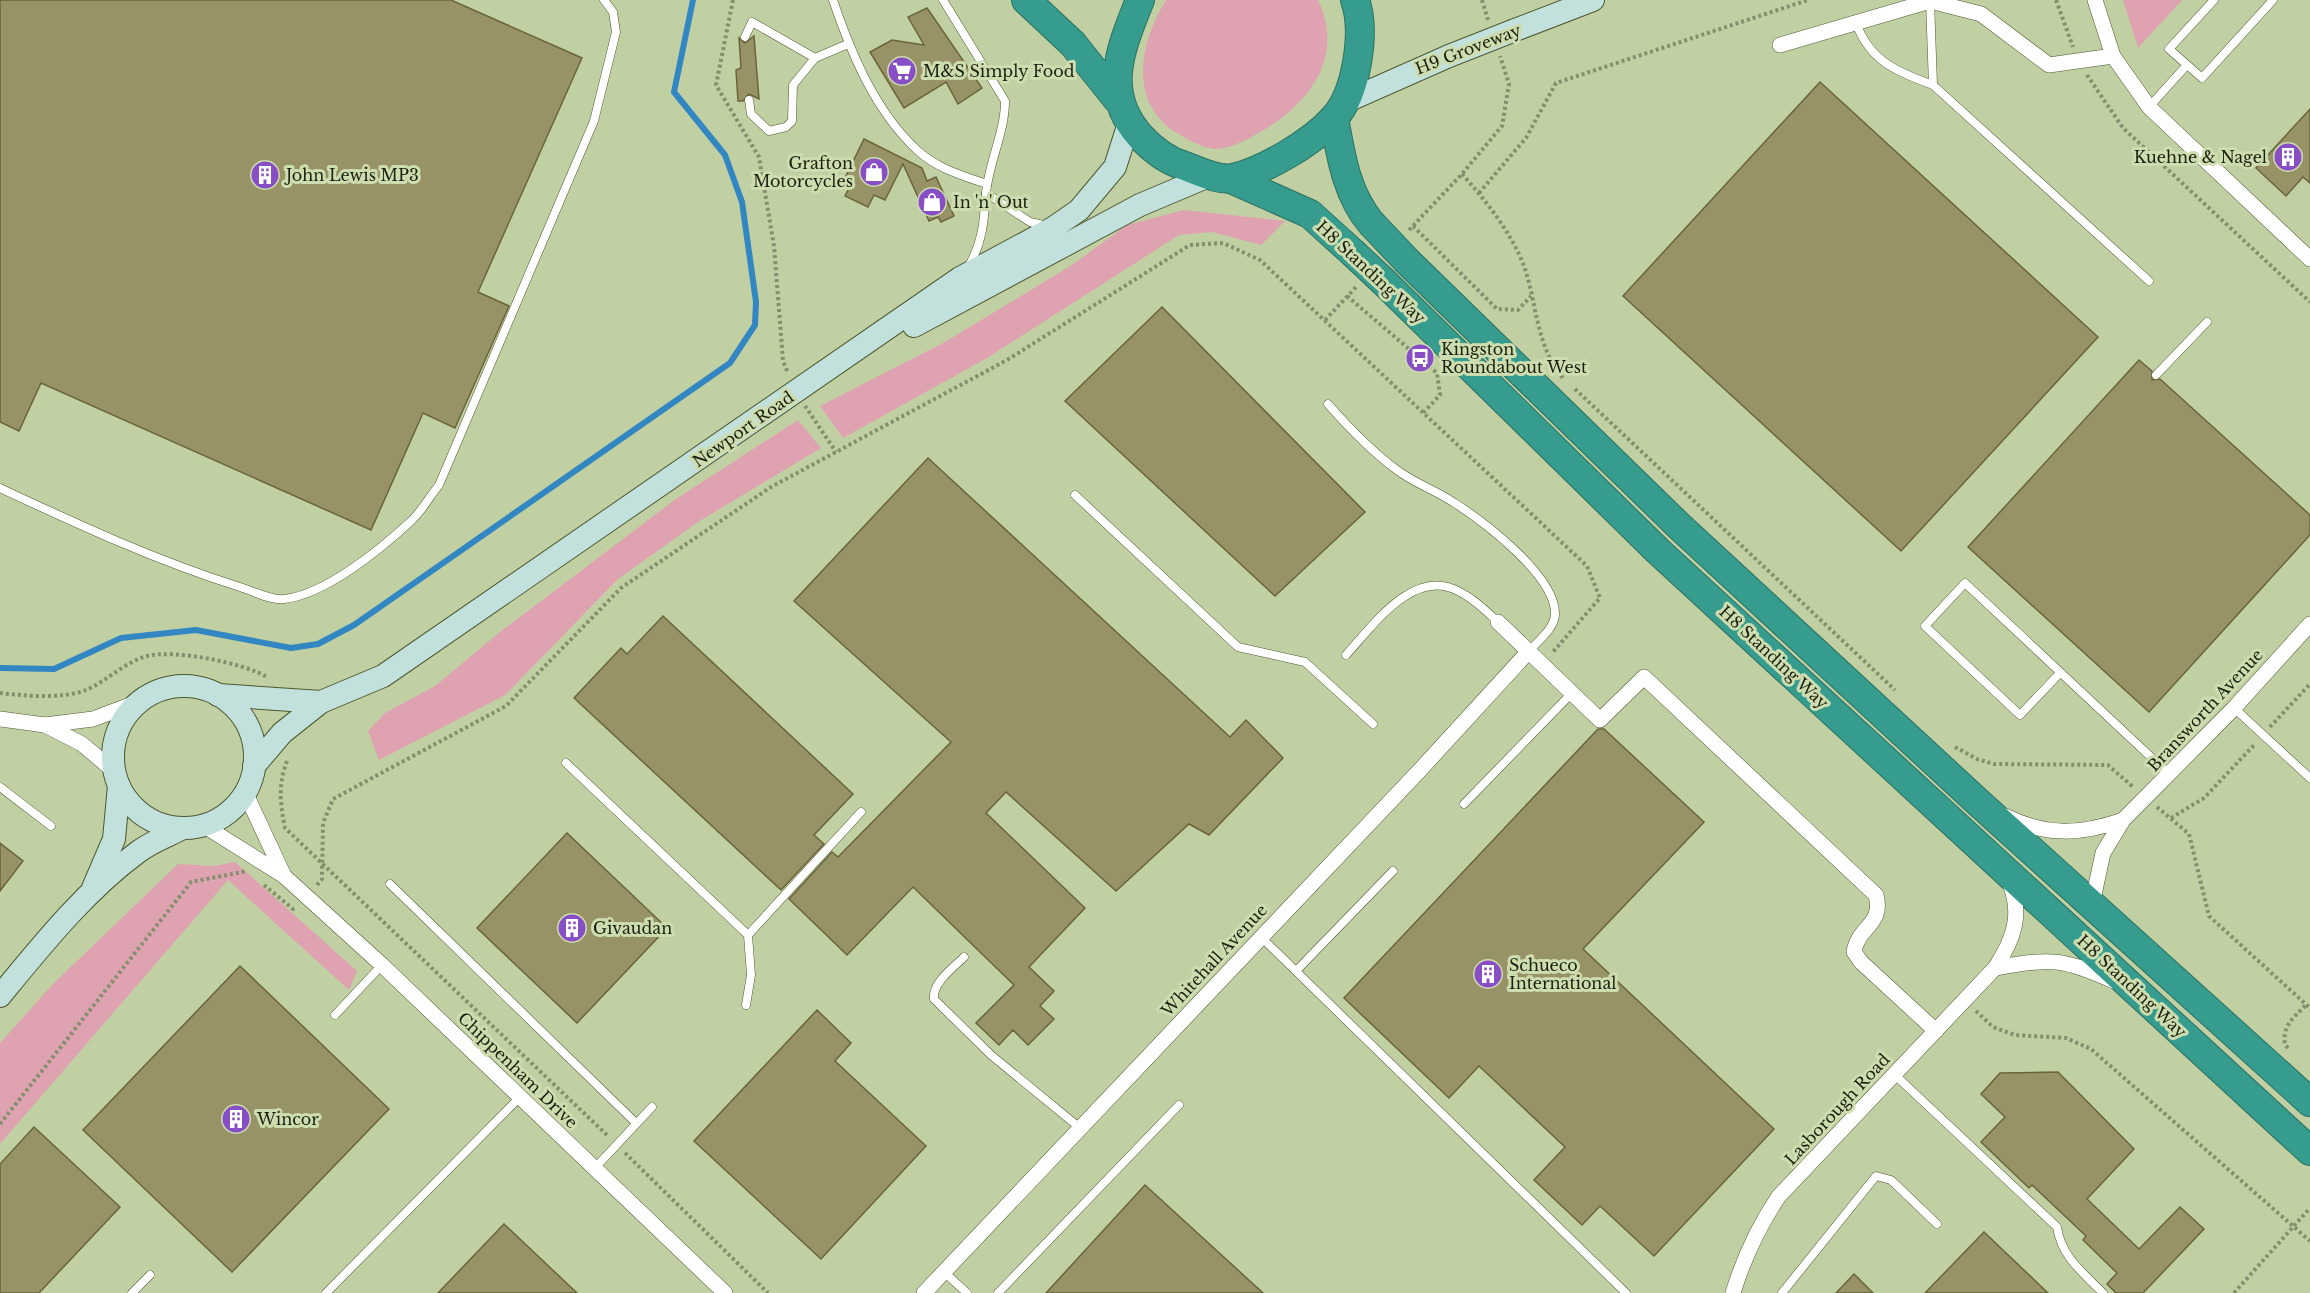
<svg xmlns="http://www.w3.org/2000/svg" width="2310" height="1293" viewBox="0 0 2310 1293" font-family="'Libre Baskerville',serif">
<rect width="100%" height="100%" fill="#c1d0a3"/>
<g fill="#dfa2b1">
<path d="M1166,0H1318C1345,56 1310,103 1262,131C1248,139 1231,149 1215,149C1202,148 1187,139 1177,133C1128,103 1139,43 1166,0Z"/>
<polygon points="2123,0 2182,0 2138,48"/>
<polygon points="1184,210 1285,221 1261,245 1212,232 1179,235 987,358 843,438 820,406 945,342 1072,265 1127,225"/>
<polygon points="798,420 821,448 698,522 618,579 505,695 379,760 368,731 385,713 435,686 500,632 676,499"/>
<polygon points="235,862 357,971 349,990 228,880 0,1144 0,1043 53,984 178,864 214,866"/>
</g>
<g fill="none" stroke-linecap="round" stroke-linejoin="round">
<polyline stroke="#3287c2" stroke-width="6" points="0,668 54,669 121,638 196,630 291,648 318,644 354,625 730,363 755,325 756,302 742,202 725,155 674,92 693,0"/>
</g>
<g fill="#989366" stroke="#6a6539" stroke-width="1.5">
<polygon points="0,0 451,0 582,58 478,292 509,306 455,428 423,413 371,530 41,383 19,431 0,422"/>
<polygon points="927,8 982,88 958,104 946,82 904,108 870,52 892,40 924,45 908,17"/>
<polygon points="754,36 759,99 749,94 743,101 738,101 736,70 741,68 739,38 745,43"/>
<polygon points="1820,82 2098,337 1901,551 1623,296"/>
<polygon points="2310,109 2310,183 2303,177 2286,196 2256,168"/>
<polygon points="864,139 922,168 927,181 936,177 954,216 941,222 938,217 929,221 903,164 885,200 874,195 868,207 845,196 852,182 845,178"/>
<polygon points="1162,307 1365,512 1275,596 1065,401"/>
<polygon points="2139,360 2152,371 2152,380 2160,379 2310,515 2310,535 2149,712 1968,547"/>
<polygon points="928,458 1230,737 1246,720 1283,758 1209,835 1189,824 1116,891 1006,792 986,813 1085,908 1029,967 1054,991 1040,1006 1054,1019 1028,1045 1013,1030 999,1045 976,1023 1014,985 913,887 847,955 789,899 832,852 838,857 951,742 794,601"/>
<polygon points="663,616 853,794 814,835 824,844 781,890 574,698 621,648 627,654"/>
<polygon points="1598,729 1604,729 1704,822 1583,949 1774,1129 1654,1256 1600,1206 1582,1225 1534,1180 1565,1147 1479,1066 1449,1098 1344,998"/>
<polygon points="567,833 667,928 577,1023 477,928"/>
<polygon points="0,843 23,861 0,891"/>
<polygon points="240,966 389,1109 232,1272 83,1130"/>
<polygon points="817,1010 851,1043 835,1061 926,1146 821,1259 694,1141"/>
<polygon points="2058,1072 2134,1149 2087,1199 2139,1249 2180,1207 2204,1229 2143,1293 2116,1293 2107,1284 2117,1273 2083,1240 2086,1236 2032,1185 2029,1188 1981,1142 2005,1117 1981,1094 2000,1073"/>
<polygon points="34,1127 120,1207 39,1293 0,1293 0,1164"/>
<polygon points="1145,1185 1263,1293 1046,1293"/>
<polygon points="504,1224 577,1293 438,1293"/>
<polygon points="1984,1232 2048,1293 1925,1293"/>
<polygon points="1854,1274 1873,1293 1836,1293"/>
</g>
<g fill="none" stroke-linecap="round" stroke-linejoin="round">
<g stroke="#4d5930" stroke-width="9">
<g id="lane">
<path d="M833,0C851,53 875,111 917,150C936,168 963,176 987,184"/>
<path d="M943,0L1005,101C1005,132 989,162 986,193"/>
<polyline points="2214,0 2169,49 2202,78 2273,0"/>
<polyline points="1930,1 1933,85"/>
<path d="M1856,23C1870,61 1897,72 1933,85L2149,281"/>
<polyline points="745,37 752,22 815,58"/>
<polyline points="749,100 751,114 769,131 786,127 792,121 793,85 815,58 848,44"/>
<polyline points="2149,107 2186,66"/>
<path d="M968,267C983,243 984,220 986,193L1030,222L1047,226"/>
<polyline points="2156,375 2207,322"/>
<path d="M1328,404C1349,428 1371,451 1397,470C1414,483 1435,490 1453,502C1483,521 1556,576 1555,614C1555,628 1538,641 1529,651"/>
<path d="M0,488C79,525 157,561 240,587C253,591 272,601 284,599C325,595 382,548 411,521C422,511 430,496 439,485L594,121L616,32L613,12L604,0"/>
<polyline points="1075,495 1238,647 1305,662 1373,724"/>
<path d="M1346,655C1372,627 1413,567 1458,591C1473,598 1486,611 1498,622"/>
<polyline points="2060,673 2020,715 1925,626 1965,583 2169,774"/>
<polyline points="2234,708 2310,778"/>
<polyline points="566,763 748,935"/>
<polyline points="0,787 51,826"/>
<polyline points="1464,804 1572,693"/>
<polyline points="390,884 636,1123"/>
<polyline points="1261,937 1626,1293"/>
<path d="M964,957C953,968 932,983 934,999L991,1055L1080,1128"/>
<polyline points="1296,971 1393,871"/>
<polyline points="746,1005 751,975 748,935 861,812"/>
<polyline points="335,1015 382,965"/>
<path d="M1894,1074L2057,1227C2061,1256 2083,1273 2103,1293"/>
<polyline points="595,1168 652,1107"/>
<polyline points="944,1272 967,1293"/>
<polyline points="132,1293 150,1275"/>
<polyline points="326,1293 520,1097"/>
<polyline points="998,1293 1179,1105"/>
<polyline points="1782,1293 1876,1176 1891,1180 1937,1224"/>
</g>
</g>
<g stroke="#4d5930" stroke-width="16">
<g id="street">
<polyline points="2095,0 2113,56 2149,107 2310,259"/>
<polyline points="1780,45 1930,1 1981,14 2049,65 2113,56"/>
<path d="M1498,622L1600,720L1644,677L1876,895C1884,925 1858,926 1854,952L1861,962L1936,1031"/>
<polyline points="0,719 45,725 93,719 138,702"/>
<polyline points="45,725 82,744 114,771"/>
<polyline points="245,792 284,876"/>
<path d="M2005,816C2046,836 2080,835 2123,820"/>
<polyline points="203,825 284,876 382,965 725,1293"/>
<polyline points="2092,904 2103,853 2123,820 2234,708 2310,624"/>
<path d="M1995,968C2052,958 2061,958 2114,981"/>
<polyline points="924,1293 1420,770 1529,651"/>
<path d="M1733,1293C1744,1257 1758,1227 1779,1196L1995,968C2014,939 2023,914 2009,881"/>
</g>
</g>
<g stroke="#4d5930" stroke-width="24">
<g id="secondary">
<polyline points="1515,30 1593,0"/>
<polyline points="1345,102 1449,56"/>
<polyline points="914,326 1140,205 1211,175"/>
<circle cx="184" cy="757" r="71"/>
<polyline points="218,695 321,702"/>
<polyline points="254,766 282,733 321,702 383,676 960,278 1053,228 1079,210 1115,167 1129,123"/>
<polyline points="93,888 114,839 119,786"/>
<path d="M0,996C42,945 85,891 138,852C151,842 168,836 183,828"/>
</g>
</g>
<g stroke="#2c7162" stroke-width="30">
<g id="highway">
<polyline points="1026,0 1073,44 1117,99"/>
<path d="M1140,0C1121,48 1101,92 1140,136C1152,149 1167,161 1185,166C1198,171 1219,181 1233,178C1264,171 1313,142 1334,118C1357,93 1366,31 1355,0"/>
<path d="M1334,118C1341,156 1346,193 1371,223"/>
<polyline points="1231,179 1310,214 1352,252"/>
<polyline points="1408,262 1679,526 1980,804 2310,1102"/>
<polyline points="1384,282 1658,551 2310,1151"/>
</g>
</g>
<g stroke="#848f6d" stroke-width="4" stroke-dasharray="3 3" stroke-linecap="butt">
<polyline points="733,0 716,85 759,157 774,246 783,361 788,373"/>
<polyline points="1482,0 1488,20"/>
<polyline points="2056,0 2073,47"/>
<polyline points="2087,75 2123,128 2310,302"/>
<path d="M1462,174C1486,201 1511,232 1524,266C1537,303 1536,347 1563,378"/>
<polyline points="1479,193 1526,138 1556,83 1808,0"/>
<polyline points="1413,226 1497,309 1518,310 1531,296"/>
<polyline points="1409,230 1462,174 1502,126 1509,84 1500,56"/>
<polyline points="1347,296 1437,373 1440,395 1423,413"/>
<polyline points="1325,320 1357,286"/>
<polyline points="1575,389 1895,690"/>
<polyline points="805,406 836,452"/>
<path d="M0,693C24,696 64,699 86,690C107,681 125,662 147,656C174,649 244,663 267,677"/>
<polyline points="2270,727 2310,684"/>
<polyline points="1955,747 1977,759 1994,764 2108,765 2133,787"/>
<path d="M287,761C278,784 280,803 285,828L609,1137"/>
<polyline points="2157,807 2189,834 2209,916 2310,1008"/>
<polyline points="2171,818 2204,798 2255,744"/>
<polyline points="264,885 293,909 295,907"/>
<polyline points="317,885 322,879 323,823 333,799 506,706 621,588 771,487 1007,360 1190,245 1223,243 1260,260 1587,566 1600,598 1552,653"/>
<polyline points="1976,1011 1993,1027 2015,1035 2066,1038 2091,1049 2310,1241"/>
<path d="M2288,1048L2285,1045C2282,1026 2293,1018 2306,1005"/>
<polyline points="0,1124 191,882 247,871"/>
<polyline points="625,1153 768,1293"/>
<polyline points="2234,1293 2310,1208"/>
</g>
<use href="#lane" stroke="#fff" stroke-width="8"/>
<use href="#street" stroke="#fff" stroke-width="15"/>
<use href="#secondary" stroke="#c2e1dd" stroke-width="22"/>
<use href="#highway" stroke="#359c8e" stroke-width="28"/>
<g stroke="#4d5930" stroke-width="24" stroke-linecap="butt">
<polyline id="secondary-bridge" points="1449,56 1515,30"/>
</g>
<g stroke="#2c7162" stroke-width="30" stroke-linecap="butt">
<g id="highway-bridge">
<polyline points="1371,223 1408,262"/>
<polyline points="1352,252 1384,282"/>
</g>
</g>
<use href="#secondary-bridge" stroke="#c2e1dd" stroke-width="22"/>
<use href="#highway-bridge" stroke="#359c8e" stroke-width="28"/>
</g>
<defs>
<g id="supermarket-disc" transform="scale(1.5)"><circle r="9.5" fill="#874ec5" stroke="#ceddaf"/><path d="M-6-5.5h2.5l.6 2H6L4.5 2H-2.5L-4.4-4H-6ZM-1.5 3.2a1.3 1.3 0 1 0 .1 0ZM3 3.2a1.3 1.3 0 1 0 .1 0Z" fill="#fff"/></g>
<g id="building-disc" transform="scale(1.5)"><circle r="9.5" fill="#874ec5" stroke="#ceddaf"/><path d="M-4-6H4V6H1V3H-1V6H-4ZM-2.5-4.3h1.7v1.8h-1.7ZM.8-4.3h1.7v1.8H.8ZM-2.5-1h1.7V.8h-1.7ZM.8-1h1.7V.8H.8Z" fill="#fff"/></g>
<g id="shop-disc" transform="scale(1.5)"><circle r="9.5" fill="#874ec5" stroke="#ceddaf"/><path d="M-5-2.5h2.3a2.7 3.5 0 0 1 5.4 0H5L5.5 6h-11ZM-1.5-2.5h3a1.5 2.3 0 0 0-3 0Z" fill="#fff"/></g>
<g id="bus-disc" transform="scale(1.5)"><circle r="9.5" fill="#874ec5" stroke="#ceddaf"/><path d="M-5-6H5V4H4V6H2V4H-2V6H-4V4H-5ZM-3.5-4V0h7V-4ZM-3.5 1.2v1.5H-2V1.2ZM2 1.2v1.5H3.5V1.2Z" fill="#fff"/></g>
</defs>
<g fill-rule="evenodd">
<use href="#supermarket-disc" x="902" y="71"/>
<use href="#building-disc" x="2288" y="157"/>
<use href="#shop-disc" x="874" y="172"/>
<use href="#building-disc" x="265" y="175"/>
<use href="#shop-disc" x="932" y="202"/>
<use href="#bus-disc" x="1420" y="358"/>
<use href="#building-disc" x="572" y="928"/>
<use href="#building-disc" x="1488" y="974"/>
<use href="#building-disc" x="236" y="1119"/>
</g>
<g text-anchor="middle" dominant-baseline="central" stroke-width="6" stroke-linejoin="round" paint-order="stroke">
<g font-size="16" fill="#1b200f" stroke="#ceddaf">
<text transform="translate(1468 49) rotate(-21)">H9 Groveway</text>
<text transform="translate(1371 272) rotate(43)">H8 Standing Way</text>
<text transform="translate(743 429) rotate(-35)">Newport Road</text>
<text transform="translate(1774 657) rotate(43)">H8 Standing Way</text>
<text transform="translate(2205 710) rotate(-47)">Bransworth Avenue</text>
<text transform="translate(1214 960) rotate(-47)">Whitehall Avenue</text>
<text transform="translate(2132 986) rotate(43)">H8 Standing Way</text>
<text transform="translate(518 1070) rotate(44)">Chippenham Drive</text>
<text transform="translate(1837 1109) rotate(-47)">Lasborough Road</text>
</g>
<g font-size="16" fill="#1b200f" stroke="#ceddaf" text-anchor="start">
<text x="923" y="71">M&amp;S Simply Food</text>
<text x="2267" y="157" text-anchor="end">Kuehne &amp; Nagel</text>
<text x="853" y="163" text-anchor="end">Grafton<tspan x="853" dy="18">Motorcycles</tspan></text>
<text x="286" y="175">John Lewis MP3</text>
<text x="953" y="202">In 'n' Out</text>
<text x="1441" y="349">Kingston<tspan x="1441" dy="18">Roundabout West</tspan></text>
<text x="593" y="928">Givaudan</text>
<text x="1509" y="965">Schueco<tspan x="1509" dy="18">International</tspan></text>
<text x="257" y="1119">Wincor</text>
</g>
</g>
</svg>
